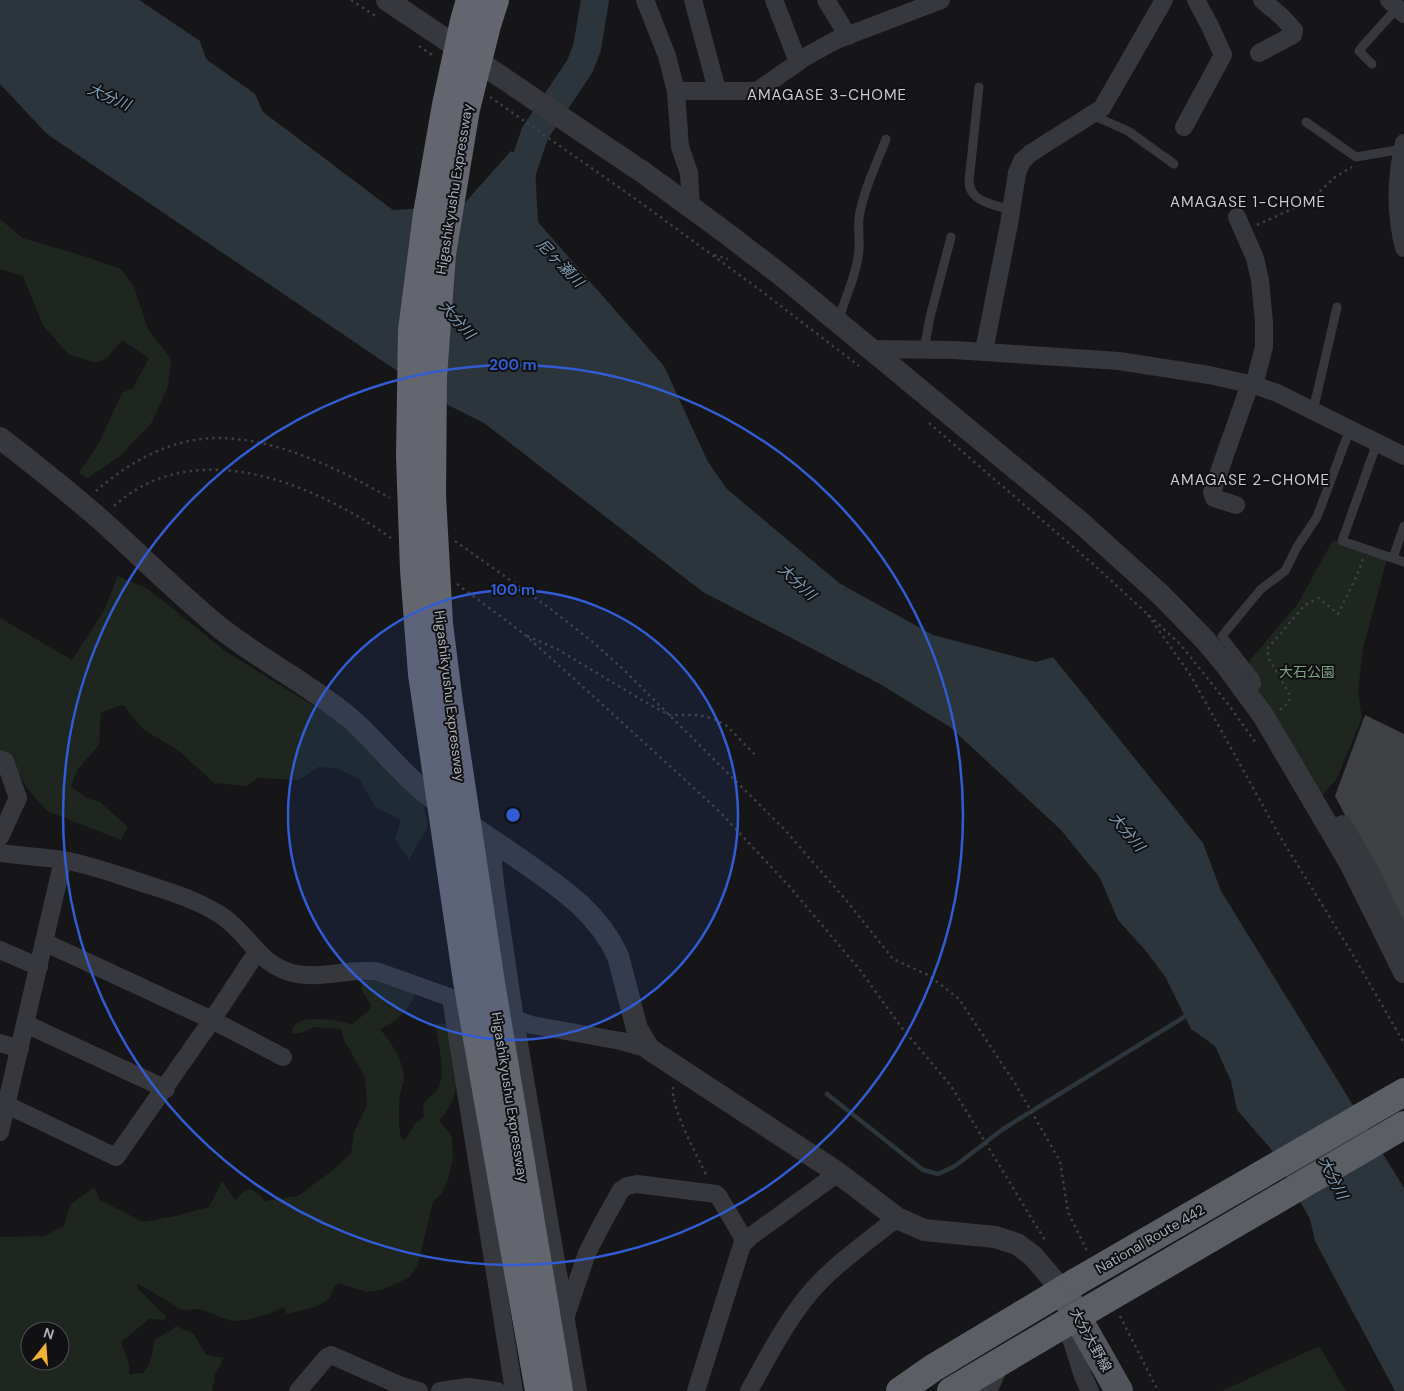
<svg xmlns="http://www.w3.org/2000/svg" width="1404" height="1391" viewBox="0 0 1404 1391" font-family="'DM Sans','Noto Sans JP',sans-serif">
<rect width="100%" height="100%" fill="#161618"/>
<g fill="#1e261f" fill-rule="evenodd">
<polygon points="0,219 22,238 84,256 121,269 134,287 148,329 171,359 168,386 152,422 121,455 88,478 79,473 99,443 122,393 133,388 149,358 122,340 108,357 96,363 68,354 43,325 23,276 0,269"/>
<polygon points="1333,540 1387,559 1363,649 1358,691 1362,718 1336,780 1321,796 1248,676 1250,660 1297,605"/>
<polygon points="118,576 148,589 225,651 327,714 348,731 423,801 428,826 409,860 395,839 401,820 375,807 360,780 337,768 318,767 299,780 257,778 247,786 214,783 178,750 144,730 123,705 101,712 99,745 78,769 71,786 86,798 100,802 128,827 121,840 47,811 27,788 11,760 0,753 0,618 72,660 104,610"/>
<path d="M369,976L415,993C411,1009 395,1023 380,1029C391,1043 404,1060 404,1079C404,1084 401,1089 400,1094C399,1105 398,1127 401,1137L405,1140L416,1122L424,1117C419,1096 436,1099 440,1084C445,1066 438,1043 435,1025L442,1023L449,1027C454,1062 467,1092 439,1120L452,1136L453,1158L448,1180L441,1194L433,1202L418,1264L410,1277L382,1290L367,1292L338,1283C333,1287 333,1292 330,1297C321,1308 300,1310 287,1314L283,1307L269,1314L247,1320L231,1321L200,1309L182,1310L137,1283L138,1289L165,1315V1320L149,1319L121,1342C124,1352 131,1363 129,1374L143,1373C151,1365 153,1351 154,1341C161,1334 170,1333 176,1326L194,1334L206,1355L224,1358L215,1374L212,1391H0V1237L44,1236L64,1226L70,1205L94,1187L100,1200L143,1222L176,1216L209,1207L222,1181L235,1200L246,1190H253L261,1196L264,1201L298,1196L333,1170L351,1153L354,1132L367,1105L365,1077L344,1040L341,1029L314,1027L301,1033H292C292,1011 338,1021 352,1024L370,1010L371,1005L361,989L362,983ZM30,1331H60V1361H30Z"/>
<polygon points="1319,1346 1346,1391 1222,1391"/>
</g>
<polygon fill="#2c353c" points="0,0 139,0 200,41 206,59 255,94 263,112 393,210 462,206 511,151 535,167 538,222 664,366 708,462 727,489 839,583 933,635 1036,662 1053,657 1203,843 1221,891 1404,1188 1404,1391 1395,1391 1315,1241 1310,1219 1271,1149 1237,1110 1231,1081 1215,1046 1191,1029 1166,978 1146,951 1118,920 1100,878 1061,830 950,727 880,684 703,592 484,423 446,404 47,134 0,84"/>
<g fill="none" stroke-linecap="round" stroke-linejoin="round">
<polyline stroke="#2c353c" stroke-width="4.5" points="827,1094 923,1170 938,1174 955,1166 1003,1129 1189,1014"/>
<polyline stroke="#2c353c" stroke-width="28" points="517,197 519,181 535,133 580,66 587,48 595,0"/>
</g>
<polygon fill="#404145" points="1365,715 1404,734 1404,928 1335,796"/>
<g fill="none" stroke-linecap="round" stroke-linejoin="round">
<g stroke="#3d3f44" stroke-width="2.5" stroke-dasharray="2.5 4" stroke-linecap="butt">
<polyline points="351,0 377,17"/>
<polyline points="419,46 435,57"/>
<polyline points="490,97 637,200 760,290 859,366"/>
<polyline points="1257,225 1303,204 1317,194 1335,177 1352,167"/>
<polyline points="714,255 728,259"/>
<polyline points="929,423 1093,564 1180,644 1228,704 1256,743"/>
<path d="M96,491C122,468 155,448 189,441C256,427 334,466 390,498"/>
<path d="M114,506C195,433 315,484 391,538"/>
<polyline points="455,541 548,607 594,643 624,670 784,829 846,900 893,959 928,975 959,999 1016,1085 1060,1161 1068,1212 1087,1251"/>
<polyline points="457,584 524,634 592,695 719,811 789,886 860,970 902,1028 951,1086 1046,1242"/>
<polyline points="1148,615 1191,676 1278,833 1353,955 1404,1043"/>
<polyline points="527,636 557,649 640,699 669,715 698,715 714,719 727,726 757,757"/>
<polyline points="1280,710 1289,702 1290,695 1269,659 1267,649 1305,605 1319,598 1338,614 1358,573 1363,559"/>
<path d="M673,1087C671,1109 697,1155 707,1177"/>
<polyline points="1120,1316 1158,1391"/>
</g>
<g stroke="#37383d" stroke-width="9">
<polyline points="1372,64 1359,51 1361,48 1397,8"/>
<path d="M979,87L969,181C969,202 995,205 1011,210"/>
<polyline points="1092,115 1128,131 1174,164"/>
<polyline points="1306,122 1356,157 1403,149"/>
<path d="M838,321C845,298 857,274 859,250C860,237 857,225 860,212C865,186 877,163 886,139"/>
<polyline points="924,350 930,317 951,237"/>
<polyline points="1313,411 1337,307"/>
<polyline points="1377,443 1342,541 1404,562"/>
<polyline points="1393,558 1404,526"/>
<polyline points="1248,694 1257,684 1255,678 1222,636 1261,589 1285,571 1297,547 1317,517 1350,429"/>
</g>
<g stroke="#37383d" stroke-width="18">
<polyline points="645,0 667,56 676,91 757,91 807,56 836,40 941,0"/>
<polyline points="693,0 717,90"/>
<polyline points="774,0 798,62"/>
<polyline points="826,0 848,36"/>
<polyline points="1389,0 1404,14"/>
<polyline points="1259,53 1293,35 1294,30 1282,17 1262,0"/>
<polyline points="676,91 680,147 689,173 691,207"/>
<polyline points="1184,127 1223,55 1210,26 1196,0"/>
<path d="M1404,143C1396,177 1395,213 1404,248"/>
<polyline points="1237,217 1255,258 1260,280 1264,323 1264,347 1254,385"/>
<polyline points="870,349 954,350 1119,361 1209,375 1254,385 1277,393 1404,456"/>
<polyline points="984,351 1009,224 1017,173 1022,161 1031,153 1102,108 1164,0"/>
<polyline points="1236,505 1214,498 1212,492 1250,384"/>
<polyline points="0,759 5,761 18,798 0,837"/>
<polyline points="1330,830 1343,824 1372,874 1404,943"/>
<polyline points="491,839 495,884 515,1020 578,1391"/>
<path d="M0,853C21,856 43,857 64,860C95,866 123,877 152,886C177,894 201,902 222,916C248,933 256,961 289,972C317,981 348,968 376,971L483,1009L532,1025L621,1041L649,1049"/>
<polyline points="44,942 212,1020 283,1057"/>
<polyline points="0,950 39,967"/>
<polyline points="451,998 514,1391"/>
<polyline points="26,1024 166,1089"/>
<polyline points="0,1043 20,1049"/>
<polyline points="7,1105 116,1157 212,1020 257,952"/>
<polyline points="0,1132 63,860"/>
<polyline points="566,1315 587,1253 602,1224 621,1190 627,1186 637,1184 716,1194 719,1197 745,1241"/>
<polyline points="1063,1324 1072,1341 1083,1376 1090,1391"/>
<polyline points="298,1391 327,1357 331,1355 399,1385 419,1391"/>
<polyline points="440,1391 468,1387 497,1391"/>
<polyline points="696,1391 742,1245 751,1236 838,1173"/>
<path d="M749,1391C766,1360 783,1327 805,1299C830,1267 866,1243 897,1218"/>
<polyline points="988,1391 1001,1363"/>
</g>
<g stroke="#37383d" stroke-width="22">
<polyline points="387,0 644,173 718,227 781,275 1079,521 1161,595 1205,640 1226,665 1264,717 1351,865 1404,972"/>
<path d="M0,438C35,465 69,492 101,520C141,556 178,593 219,627C262,661 311,685 352,720C378,743 398,770 425,792C458,819 496,842 531,867C568,893 598,914 618,956L637,1029L649,1049L838,1173L897,1218L924,1230L995,1237L1017,1244L1033,1256L1062,1290"/>
</g>
<polyline stroke="#53555c" stroke-width="28" points="1062,1290 1119,1391"/>
<g stroke="#5b5e65" stroke-width="28">
<polyline points="900,1391 933,1368 1076,1282"/>
<polyline points="951,1391 1093,1307"/>
</g>
<g stroke="#5b5e65" stroke-width="28">
<polyline points="1076,1282 1404,1092"/>
<polyline points="1093,1307 1404,1125"/>
</g>
<g stroke="#63666e" stroke-width="28">
<polyline points="470,0 464,21 446,105 427,214 412,330 410,456 414,570 422,674 467,981 539,1391"/>
<polyline points="495,0 487,25 466,109 442,254 433,377 432,496 439,624 449,703 491,983 559,1391"/>
</g>
</g>
<circle cx="513" cy="815" r="225" fill="#325cd3" fill-opacity=".12"/>
<g fill="none" stroke="#325cd3" stroke-width="2.5">
<circle cx="513" cy="815" r="225"/>
<circle cx="513" cy="815" r="450"/>
</g>
<g text-anchor="middle" dominant-baseline="central" stroke-width="4" stroke-linejoin="round" paint-order="stroke">
<g font-size="14" fill="#a8adb8" stroke="#111113">
<text transform="translate(454 189) rotate(-81)">Higashikyushu Expressway</text>
<text transform="translate(450 696) rotate(83)">Higashikyushu Expressway</text>
<text transform="translate(510 1097) rotate(81)">Higashikyushu Expressway</text>
<text transform="translate(1150 1239) rotate(-30)">National Route 442</text>
<text transform="translate(1091 1340) rotate(61)">大分大野線</text>
</g>
<g font-size="14" fill="#7fa381" stroke="#111113">
<text x="1307" y="672">大石公園</text>
</g>
<g font-size="15" letter-spacing="1" fill="#c9ccd4" stroke="#111113">
<text x="827" y="95">AMAGASE 3-CHOME</text>
<text x="1248" y="202">AMAGASE 1-CHOME</text>
<text x="1250" y="480">AMAGASE 2-CHOME</text>
</g>
<g font-size="15" font-style="italic" fill="#7f9bb3" stroke="#111113">
<text transform="translate(109 97) rotate(24)">大分川</text>
<text transform="translate(560 263) rotate(46)">尼ヶ瀬川</text>
<text transform="translate(457 320) rotate(48)">大分川</text>
<text transform="translate(797 582) rotate(43)">大分川</text>
<text transform="translate(1127 832) rotate(50)">大分川</text>
<text transform="translate(1333 1178) rotate(63)">大分川</text>
</g>
</g>
<circle cx="513" cy="815" r="8" fill="#325cd3" stroke="#111113" stroke-width="2.5"/>
<g font-size="15" text-anchor="middle" font-weight="bold" fill="#325cd3" stroke="#111113" stroke-width="4" stroke-linejoin="round" paint-order="stroke">
<text x="513" y="370">200 m</text>
<text x="513" y="595">100 m</text>
</g>
<g transform="translate(45 1346) rotate(17)"><circle r="24" fill="#111113" stroke="#4d4f55"/>
<path d="M0-4L9 19L0 12L-9 19Z" fill="#f2b134"/>
<text y="-8" font-size="14" font-weight="bold" text-anchor="middle" fill="#a8adb8">N</text>
</g>
</svg>
